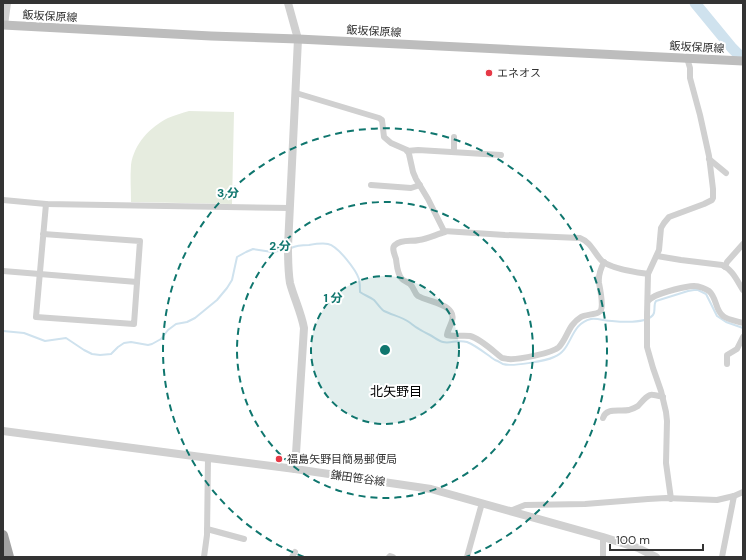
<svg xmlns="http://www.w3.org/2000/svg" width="746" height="560" viewBox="0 0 746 560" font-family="'DM Sans','Noto Sans JP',sans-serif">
<rect width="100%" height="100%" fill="#fff"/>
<path fill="#e6ecdf" d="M189,111L234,112L232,204L131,202C131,190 130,177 131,165C134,144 150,127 168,118C175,115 182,113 189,111Z"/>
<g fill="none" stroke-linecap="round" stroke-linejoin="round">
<g stroke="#cfe2ee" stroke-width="2">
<path d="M291,248C297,245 303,245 309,245C315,244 323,243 328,244C338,246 356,270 359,279C360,284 360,288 360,292C364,295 370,297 374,300C377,303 380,308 384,311C392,315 402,317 409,322C412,324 415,327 419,329C422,331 426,333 430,335C434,337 438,341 443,342C451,344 457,339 467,342C477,346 486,354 495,360C498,361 501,363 503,364C511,367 546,361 554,357C573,350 569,324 591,319C598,318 605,321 612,321C622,322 645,324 653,315C656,311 653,305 656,301L688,291L694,290H698L706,294L717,316L726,322L743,328"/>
<polyline points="3,331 24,333 45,341 66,338 84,350 92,354 100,355 111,354 118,347 124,343 131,342 148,345 152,344 161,339 168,330 176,324 187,322 195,318 217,300 227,288 232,280 237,257 246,252 253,249 272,252 285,250"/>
</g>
<polyline stroke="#cfe2ee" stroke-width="11" points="695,3 732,48 743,59"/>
<g stroke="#d0d0d0" stroke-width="6">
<path d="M296,93L379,118L382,120L384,137L391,143L407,150L409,154L413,172L416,179L428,199L444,231L505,235L580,238C591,242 594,253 602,261C612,269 635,272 648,274"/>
<polyline points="407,151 418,150 501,155"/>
<polyline points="454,152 454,137"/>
<polyline points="709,159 726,173"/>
<polyline points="371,185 411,188 420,185"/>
<polyline points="3,200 46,204 290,208"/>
<path d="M445,232C437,234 428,239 419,240C411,242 402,239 395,245C391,248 395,255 396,259C397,266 397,274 402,279C404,281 408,282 410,284C414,287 414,293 418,296C427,301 446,303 451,312C456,319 448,327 447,335C454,337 462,335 470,336C481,339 493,351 502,358C504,358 507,359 508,359C518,360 553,353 559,347C568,337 568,325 581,317C586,314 599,315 601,310C603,305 600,288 599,283C598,276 601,268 604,262"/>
<polyline points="43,234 140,241 134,324 36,317 46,204"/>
<path d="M657,256L681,260L722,265C733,270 737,281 743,290"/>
<polyline points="725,267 727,262 743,244"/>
<polyline points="3,271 137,282"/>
<path d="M648,301C650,299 653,297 655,296C661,293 688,285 695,286C699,286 706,289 709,291C717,298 715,310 723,316C728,320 737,321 743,323"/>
<polyline points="727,364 727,355 737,349 743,337"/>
<path d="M603,418C606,407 620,412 629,410C632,409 635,408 638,406C641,403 645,397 650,395C653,394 659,396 663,397"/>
<polyline points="671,499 666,463 667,421 666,412 661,391 653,368 647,347 647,315 648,274 659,250 661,228 664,223 669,217 704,204 712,200 713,198 713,189 709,156 700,115 690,78 690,68 687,58"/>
<polyline points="510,511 525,505 585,504 648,499 666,498 717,500 734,496 743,492"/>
<polyline points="207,529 244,539"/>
<polyline points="204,557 207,535 208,458"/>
<polyline points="292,557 295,552"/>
<polyline points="389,557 390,556 393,557"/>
<polyline points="467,557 482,503"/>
<polyline points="603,557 603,537"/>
<polyline points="722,557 734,496"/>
</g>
<g stroke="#d0d0d0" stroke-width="8">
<path d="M288,3L298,39L288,246C288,258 288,271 290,283C294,298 301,312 304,328L295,469"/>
<polyline points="4,25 7,3"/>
<polyline points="3,431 209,458 295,469 431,489 603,537 638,548 656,557"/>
</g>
<polyline stroke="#bdbdbd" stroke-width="9" points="3,25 211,36 298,39 743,61"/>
<polyline stroke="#a2a2a2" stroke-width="10" points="3,535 9,557"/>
</g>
<circle cx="385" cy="350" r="74" fill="#0f766e" fill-opacity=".12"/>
<g fill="none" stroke="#0f766e" stroke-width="2" stroke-dasharray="7 5">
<circle cx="385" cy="350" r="74"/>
<circle cx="385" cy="350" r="148"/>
<path d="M304 557A222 222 0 1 1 466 557"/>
</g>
<g fill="#e63946" stroke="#fff" stroke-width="1.5">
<circle cx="489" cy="73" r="4"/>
<circle cx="279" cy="459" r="4"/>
</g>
<g text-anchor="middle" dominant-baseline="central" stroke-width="4" stroke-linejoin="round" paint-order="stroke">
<g font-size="11" fill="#333" stroke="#fff">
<text transform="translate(50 16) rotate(3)">飯坂保原線</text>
<text transform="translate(374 31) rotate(3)">飯坂保原線</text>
<text transform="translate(697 47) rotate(3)">飯坂保原線</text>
<text transform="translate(358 478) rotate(8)">鎌田笹谷線</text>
</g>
<g font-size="11" fill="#333" stroke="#fff" text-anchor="start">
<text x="497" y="73">エネオス</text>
<text x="287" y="459">福島矢野目簡易郵便局</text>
</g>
<g font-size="13" fill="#000" stroke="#fff">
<text x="396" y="391">北矢野目</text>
</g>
</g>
<circle cx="385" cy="350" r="6" fill="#0f766e" stroke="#fff" stroke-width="2"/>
<g font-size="12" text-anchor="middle" font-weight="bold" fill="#0f766e" stroke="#fff" stroke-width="4" stroke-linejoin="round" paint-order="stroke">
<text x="228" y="197">3 分</text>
<text x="280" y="250">2 分</text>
<text x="333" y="302">1 分</text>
</g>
<rect width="746" height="560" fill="none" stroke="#333333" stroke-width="8"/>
<path d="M610 544v6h93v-6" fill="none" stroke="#333333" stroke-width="2"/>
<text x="616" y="544" font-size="12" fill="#333333" stroke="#ffffff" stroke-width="3" paint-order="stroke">100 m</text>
</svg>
